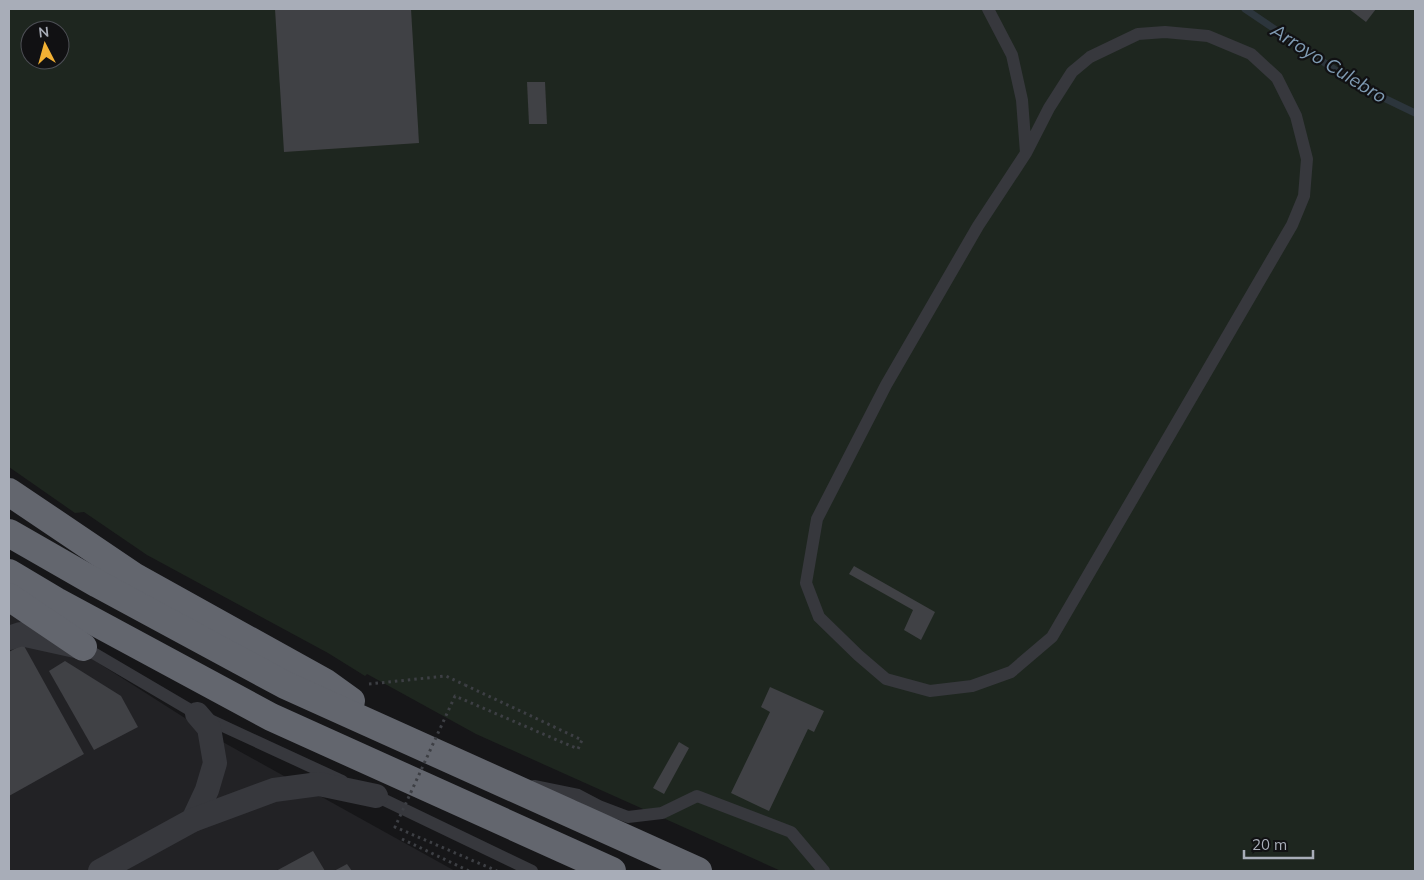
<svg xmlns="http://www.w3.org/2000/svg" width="1424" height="880" viewBox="0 0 1424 880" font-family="Mulish,sans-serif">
<rect width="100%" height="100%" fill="#161618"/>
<polygon fill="#222225" points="9,606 221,741 455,871 9,871"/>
<path fill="#1e261f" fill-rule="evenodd" d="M9,9H1415V871H781L476,734L367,674L365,676L328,653L147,555L84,512L75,513L9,467ZM30,30H60V60H30Z"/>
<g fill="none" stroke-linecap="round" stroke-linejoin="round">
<polyline stroke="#2c353c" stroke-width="7" points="1245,9 1359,86 1415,113"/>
</g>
<g fill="#404145">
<polygon points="275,9 411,9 419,143 284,152"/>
<polygon points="1349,9 1376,9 1366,22"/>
<polygon points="527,82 545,82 547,124 529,124"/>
<polygon points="854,566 935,612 921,640 904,630 913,610 849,574"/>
<polygon points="23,644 84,754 9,796 9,652"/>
<polygon points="65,661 121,696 138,727 94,750 49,671"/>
<polygon points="770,687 824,711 814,732 808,729 769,811 731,793 770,712 761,707"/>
<polygon points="679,742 689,748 664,794 653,788"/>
<polygon points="313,851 325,871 276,871"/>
<polygon points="347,864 352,871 334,871"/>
</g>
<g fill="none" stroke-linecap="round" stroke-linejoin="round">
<g stroke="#3d3f44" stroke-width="3" stroke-dasharray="2.5 4" stroke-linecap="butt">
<polyline points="369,684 446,676 465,685"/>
<polyline points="402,839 469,871"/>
</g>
<g stroke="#37383d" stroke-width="12">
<polyline points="988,9 1012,55 1022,100 1026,153 978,226 886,385 817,519 806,583 819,617 858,655 886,679 930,691 972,686 1011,672 1052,637 1292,225 1304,196 1307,159 1296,116 1277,78 1251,54 1208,36 1165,32 1138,34 1090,57 1072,72 1049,108 1026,153"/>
<polyline points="83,647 197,714 342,781"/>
<polyline points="534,786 578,795 599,806 628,817 662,813 697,796 791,832 824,871"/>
<polyline points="372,794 532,871"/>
</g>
<g stroke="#37383d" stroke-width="24">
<polyline points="9,638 21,634 80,647"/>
<polyline points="193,820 207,790 215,763 209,728 197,714"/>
<polyline points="100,871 193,820 274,790 319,784 376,796"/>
</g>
<g stroke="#63666e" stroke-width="28">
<polyline points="9,492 135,577 326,683 351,701"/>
<polyline points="9,533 98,584 285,685 698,871"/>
<polyline points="9,573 56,601 271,717 612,871"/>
<polyline points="9,597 83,647"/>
</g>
<polyline stroke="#3d3f44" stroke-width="3" stroke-dasharray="2.5 4" stroke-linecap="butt" points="465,685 582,740 578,749 455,696 395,827 497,871"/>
</g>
<g text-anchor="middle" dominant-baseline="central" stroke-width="4.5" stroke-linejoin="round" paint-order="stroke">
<g font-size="19" font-style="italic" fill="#7f9bb3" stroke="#111113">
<text transform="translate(1329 63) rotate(32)">Arroyo Culebro</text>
</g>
</g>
<rect width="1424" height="880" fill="none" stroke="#a8adb8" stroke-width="20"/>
<g transform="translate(45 45) rotate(354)"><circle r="24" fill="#111113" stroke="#4d4f55"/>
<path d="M0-4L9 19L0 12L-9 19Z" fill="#f2b134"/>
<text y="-8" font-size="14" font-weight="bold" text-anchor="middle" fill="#a8adb8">N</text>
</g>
<path d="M1244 850v8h69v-8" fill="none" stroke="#a8adb8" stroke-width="2.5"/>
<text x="1252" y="850" font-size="15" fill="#a8adb8" stroke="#111113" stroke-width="4" paint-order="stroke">20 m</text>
</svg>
